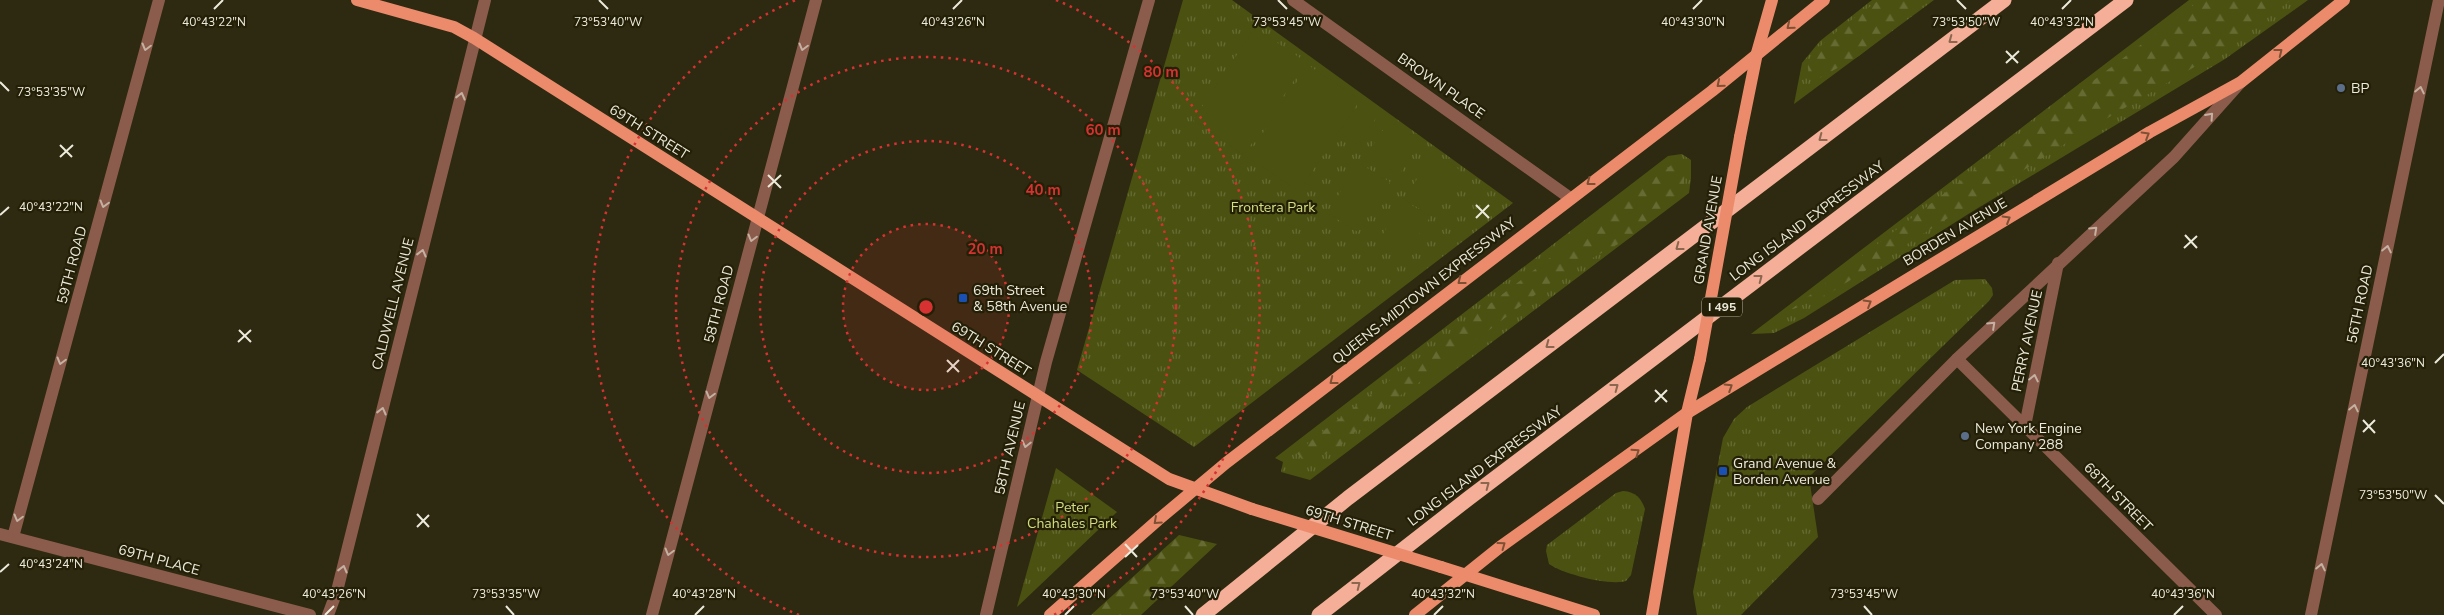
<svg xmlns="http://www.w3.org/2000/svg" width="2444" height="615" viewBox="0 0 2444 615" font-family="'Nunito Sans',sans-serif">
<defs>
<pattern id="grass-tufts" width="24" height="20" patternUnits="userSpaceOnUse" patternTransform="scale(1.25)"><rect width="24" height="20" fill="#4b5211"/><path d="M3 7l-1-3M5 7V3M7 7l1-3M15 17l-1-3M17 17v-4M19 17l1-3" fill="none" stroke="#656b33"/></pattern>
<pattern id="forest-firs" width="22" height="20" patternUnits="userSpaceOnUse" patternTransform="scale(1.25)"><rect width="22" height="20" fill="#4b5211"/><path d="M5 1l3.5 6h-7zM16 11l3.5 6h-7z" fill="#656b33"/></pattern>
</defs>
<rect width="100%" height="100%" fill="#2e2a11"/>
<g fill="url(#grass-tufts)">
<polygon points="1183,0 1232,0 1513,203 1194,447 1077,370"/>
<polygon points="1872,0 1934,0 1794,104 1802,63 1820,41"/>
<polygon points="2189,0 2308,0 2225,59 1973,211 1804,318 1774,333 1751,334"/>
<polygon points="1682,154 1691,160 1691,178 1689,193 1310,480 1281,472 1283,462 1275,458 1668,156"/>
<polygon points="1985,279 1992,288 1993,295 1989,301 1809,477 1818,537 1741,615 1697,615 1693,592 1723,438 1734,419 1747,407 1955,280"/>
<polygon points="1056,468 1117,512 1017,607"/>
<path d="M1623,491C1636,492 1641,498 1645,509L1631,575L1626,581C1609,586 1563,574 1549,564L1546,551L1547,545L1616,493Z"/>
</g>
<g fill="url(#forest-firs)">
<path d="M1879,0H1930L1859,56L1816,80H1811C1810,76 1808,72 1808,68C1808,48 1863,12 1879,0Z"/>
<polygon points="2200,0 2291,0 2230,46 2082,133 1830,293 1789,311"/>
<polygon points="1674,163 1685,171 1683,189 1631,237 1561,275 1437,370 1376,412 1336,450 1304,462 1297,453 1313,439"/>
<polygon points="1179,535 1217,544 1141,615 1091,615"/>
</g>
<g fill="#4b5211">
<polygon points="1255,28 1306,62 1244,155 1193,120"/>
<polygon points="1308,65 1360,100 1299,191 1247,157"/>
<polygon points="1361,101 1379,113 1359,145 1340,133"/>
<polygon points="1389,121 1421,141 1399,175 1367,154"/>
<polygon points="1434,153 1460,170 1431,216 1404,199"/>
<polygon points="1359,163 1390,182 1358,232 1327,213"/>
<polygon points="1404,200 1430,217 1404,258 1378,242"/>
</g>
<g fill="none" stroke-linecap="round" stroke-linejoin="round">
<g stroke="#8b5c4c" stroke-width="12">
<polyline points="1293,0 1570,198"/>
<polyline points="1957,359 2216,615"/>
<polyline points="2025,426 2058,263"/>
<polyline points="1818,499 1957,359 2174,157 2240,83"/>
<polyline points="0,534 310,615"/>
<polyline points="13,537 159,0"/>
<polyline points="328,615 337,591 485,0"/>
<polyline points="652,615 816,0"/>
<polyline points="986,615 1046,362 1149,0"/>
<polyline points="2311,615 2439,0"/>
</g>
<g stroke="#ec8b6c" stroke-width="12">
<polyline points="357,0 454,27 474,38 1169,479 1252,509"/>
<polyline points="1740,137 1757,53 1772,0"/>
<polyline points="1441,567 1594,615"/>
<polyline points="1050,615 1158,520 1226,463 1712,91 1824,0"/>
<polyline points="1415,615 1500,547 1687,413 2150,132 2241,82 2344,0"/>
<polyline points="1652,615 1687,413 1700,359"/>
</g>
<g stroke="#f5ae97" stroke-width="15">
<polyline points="1203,615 1348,498 2004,0"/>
<polyline points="1319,615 1469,498 2126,0"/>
</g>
<g stroke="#ec8b6c" stroke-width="12">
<polyline points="1700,359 1740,137"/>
<polyline points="1252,509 1441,567"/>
</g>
</g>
<defs><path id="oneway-chevron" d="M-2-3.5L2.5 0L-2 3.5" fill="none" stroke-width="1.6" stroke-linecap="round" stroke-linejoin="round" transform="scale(1.25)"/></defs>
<g stroke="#7e5034">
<use href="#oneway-chevron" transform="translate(1790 26) rotate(141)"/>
<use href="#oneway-chevron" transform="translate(2279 52) rotate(-38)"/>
<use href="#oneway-chevron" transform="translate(1720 84) rotate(140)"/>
<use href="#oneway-chevron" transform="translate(2146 135) rotate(-31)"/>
<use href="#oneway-chevron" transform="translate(1590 182) rotate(143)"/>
<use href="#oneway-chevron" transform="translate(2007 219) rotate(-31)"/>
<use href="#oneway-chevron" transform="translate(1461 281) rotate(142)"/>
<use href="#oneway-chevron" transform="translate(1868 303) rotate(-31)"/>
<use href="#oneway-chevron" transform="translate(1333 381) rotate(142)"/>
<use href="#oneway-chevron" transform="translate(1729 387) rotate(-32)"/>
<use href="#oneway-chevron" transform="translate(1636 452) rotate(-35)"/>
<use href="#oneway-chevron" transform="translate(1157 521) rotate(138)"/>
<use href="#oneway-chevron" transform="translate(1502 545) rotate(-36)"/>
</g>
<g stroke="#8c674f">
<use href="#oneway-chevron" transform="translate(1952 40) rotate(143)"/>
<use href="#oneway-chevron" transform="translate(1822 138) rotate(143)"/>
<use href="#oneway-chevron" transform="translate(1679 247) rotate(143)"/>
<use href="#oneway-chevron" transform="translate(1759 278) rotate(-37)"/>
<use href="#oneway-chevron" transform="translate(1549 345) rotate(143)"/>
<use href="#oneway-chevron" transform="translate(1615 387) rotate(-37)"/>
<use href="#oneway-chevron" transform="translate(1486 485) rotate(-37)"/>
<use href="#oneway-chevron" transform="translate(1357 585) rotate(-38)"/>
</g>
<g stroke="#c5b1a2">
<use href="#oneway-chevron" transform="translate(146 47) rotate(105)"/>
<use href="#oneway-chevron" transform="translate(803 47) rotate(105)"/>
<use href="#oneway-chevron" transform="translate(2420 90) rotate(-78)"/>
<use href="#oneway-chevron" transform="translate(461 96) rotate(-76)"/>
<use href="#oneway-chevron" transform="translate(2210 116) rotate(-48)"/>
<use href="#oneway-chevron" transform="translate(104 204) rotate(105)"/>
<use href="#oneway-chevron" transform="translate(2094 230) rotate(-43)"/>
<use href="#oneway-chevron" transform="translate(752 238) rotate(105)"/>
<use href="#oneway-chevron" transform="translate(2387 249) rotate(-78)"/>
<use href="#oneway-chevron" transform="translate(422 253) rotate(-76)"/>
<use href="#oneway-chevron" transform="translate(1992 325) rotate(-43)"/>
<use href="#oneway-chevron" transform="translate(61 361) rotate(105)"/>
<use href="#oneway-chevron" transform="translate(2034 378) rotate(-78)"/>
<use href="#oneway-chevron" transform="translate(710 395) rotate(105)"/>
<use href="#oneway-chevron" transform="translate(2354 408) rotate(-78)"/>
<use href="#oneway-chevron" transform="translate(382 411) rotate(-76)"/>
<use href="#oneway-chevron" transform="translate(1026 444) rotate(103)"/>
<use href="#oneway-chevron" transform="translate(18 518) rotate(105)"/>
<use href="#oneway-chevron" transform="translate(669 552) rotate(105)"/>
<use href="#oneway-chevron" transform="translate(2321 567) rotate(-78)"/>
<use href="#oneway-chevron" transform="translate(343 569) rotate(-76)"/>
</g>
<path fill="none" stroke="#eceadb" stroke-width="2" d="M599,0L608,9M1278,0L1287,9M1957,0L1966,9M214,9L223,0M953,9L962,0M1693,9L1702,0M2062,9L2071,0M2006,51L2018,63M2006,63L2019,51M0,82L9,91M60,145L72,157M60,157L73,145M768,175L781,188M768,187L781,175M1476,205L1489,218M0,215L9,207M1476,218L1489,205M2185,235L2197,248M2184,248L2197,236M239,330L251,342M238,342L251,330M947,360L959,372M2435,363L2444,354M947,372L959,360M1655,390L1667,402M1655,402L1667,390M2363,420L2375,433M2363,432L2375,420M2435,495L2444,504M417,514L429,527M417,527L429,515M1125,544L1137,557M1125,557L1138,545M0,572L9,564M506,606L514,615M1185,606L1193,615M1864,606L1872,615M325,615L334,606M695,615L704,606M1065,615L1074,606M1434,615L1443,606M2174,615L2183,606"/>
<circle cx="926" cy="307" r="83" fill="#d73231" fill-opacity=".12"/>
<g fill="none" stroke="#d73231" stroke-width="2.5" stroke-dasharray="2.5 5">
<circle cx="926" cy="307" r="83"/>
<circle cx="926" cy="307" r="166"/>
<circle cx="926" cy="307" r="250"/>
<path d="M799 615A333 333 0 0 1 796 0M1056 0A333 333 0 0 1 1053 615"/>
</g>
<g fill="#5c6f8a" stroke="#242007" stroke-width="2">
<circle cx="2341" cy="88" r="5"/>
<circle cx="1965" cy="436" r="5"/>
</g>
<g fill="#1a4fb4" stroke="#242007" stroke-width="2">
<rect x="958" y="293" width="10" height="10" rx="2.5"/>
<rect x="1718" y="466" width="10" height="10" rx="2.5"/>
</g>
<g text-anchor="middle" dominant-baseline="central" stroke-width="4.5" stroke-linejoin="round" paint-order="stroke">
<rect fill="#242007" stroke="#b0ad9b" stroke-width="1" x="1702" y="297.5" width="40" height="19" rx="4"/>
<g font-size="12" font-weight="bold" fill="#eceadb">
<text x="1722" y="307">I 495</text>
</g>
<g font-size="14" fill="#eceadb" stroke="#242007">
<text transform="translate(1441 86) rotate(35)">BROWN PLACE</text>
<text transform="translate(649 132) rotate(32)">69TH STREET</text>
<text transform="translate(1807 221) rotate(-37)">LONG ISLAND EXPRESSWAY</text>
<text transform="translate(1708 230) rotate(-80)">GRAND AVENUE</text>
<text transform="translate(1955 232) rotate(-31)">BORDEN AVENUE</text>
<text transform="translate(72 265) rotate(-75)">59TH ROAD</text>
<text transform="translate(1424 291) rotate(-38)">QUEENS-MIDTOWN EXPRESSWAY</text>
<text transform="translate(393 304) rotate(-76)">CALDWELL AVENUE</text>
<text transform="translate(719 304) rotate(-75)">58TH ROAD</text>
<text transform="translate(2360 304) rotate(-78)">56TH ROAD</text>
<text transform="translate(2027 341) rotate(-78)">PERRY AVENUE</text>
<text transform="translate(991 349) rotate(32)">69TH STREET</text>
<text transform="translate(1010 448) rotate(-77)">58TH AVENUE</text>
<text transform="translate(1485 466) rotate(-37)">LONG ISLAND EXPRESSWAY</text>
<text transform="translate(2118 497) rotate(45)">68TH STREET</text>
<text transform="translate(1349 523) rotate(17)">69TH STREET</text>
<text transform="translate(159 560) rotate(15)">69TH PLACE</text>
</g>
<g font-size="14" fill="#eceadb" stroke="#242007" text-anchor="start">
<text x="2351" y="88">BP</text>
<text x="973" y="290">69th Street<tspan x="973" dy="16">&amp; 58th Avenue</tspan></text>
<text x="1975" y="428">New York Engine<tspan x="1975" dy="16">Company 288</tspan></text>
<text x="1733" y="463">Grand Avenue &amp;<tspan x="1733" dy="16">Borden Avenue</tspan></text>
</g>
<g font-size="14" fill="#d2de80" stroke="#242007">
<text x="1273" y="207">Frontera Park</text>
<text x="1072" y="507">Peter<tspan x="1072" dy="16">Chahales Park</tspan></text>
</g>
</g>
<g font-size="12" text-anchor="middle" fill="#eceadb" stroke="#242007" stroke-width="4.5" stroke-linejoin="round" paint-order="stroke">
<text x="214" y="26">40°43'22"N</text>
<text x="953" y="26">40°43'26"N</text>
<text x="1693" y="26">40°43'30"N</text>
<text x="2062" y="26">40°43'32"N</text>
<text x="608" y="26">73°53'40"W</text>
<text x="1287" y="26">73°53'45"W</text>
<text x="1966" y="26">73°53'50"W</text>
<text x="51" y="96">73°53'35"W</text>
<text x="51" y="211">40°43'22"N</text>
<text x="2393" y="367">40°43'36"N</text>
<text x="2393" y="499">73°53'50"W</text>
<text x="51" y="568">40°43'24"N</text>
<text x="506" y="598">73°53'35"W</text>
<text x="1185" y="598">73°53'40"W</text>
<text x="1864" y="598">73°53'45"W</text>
<text x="334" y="598">40°43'26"N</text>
<text x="704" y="598">40°43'28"N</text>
<text x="1074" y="598">40°43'30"N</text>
<text x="1443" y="598">40°43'32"N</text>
<text x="2183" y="598">40°43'36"N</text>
</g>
<circle cx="926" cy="307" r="8" fill="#d73231" stroke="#242007" stroke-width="2.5"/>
<g font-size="15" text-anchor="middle" font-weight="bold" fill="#d73231" stroke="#242007" stroke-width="4.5" stroke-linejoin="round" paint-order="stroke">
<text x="1161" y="77">80 m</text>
<text x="1103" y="135">60 m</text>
<text x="1043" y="195">40 m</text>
<text x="985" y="254">20 m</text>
</g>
</svg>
